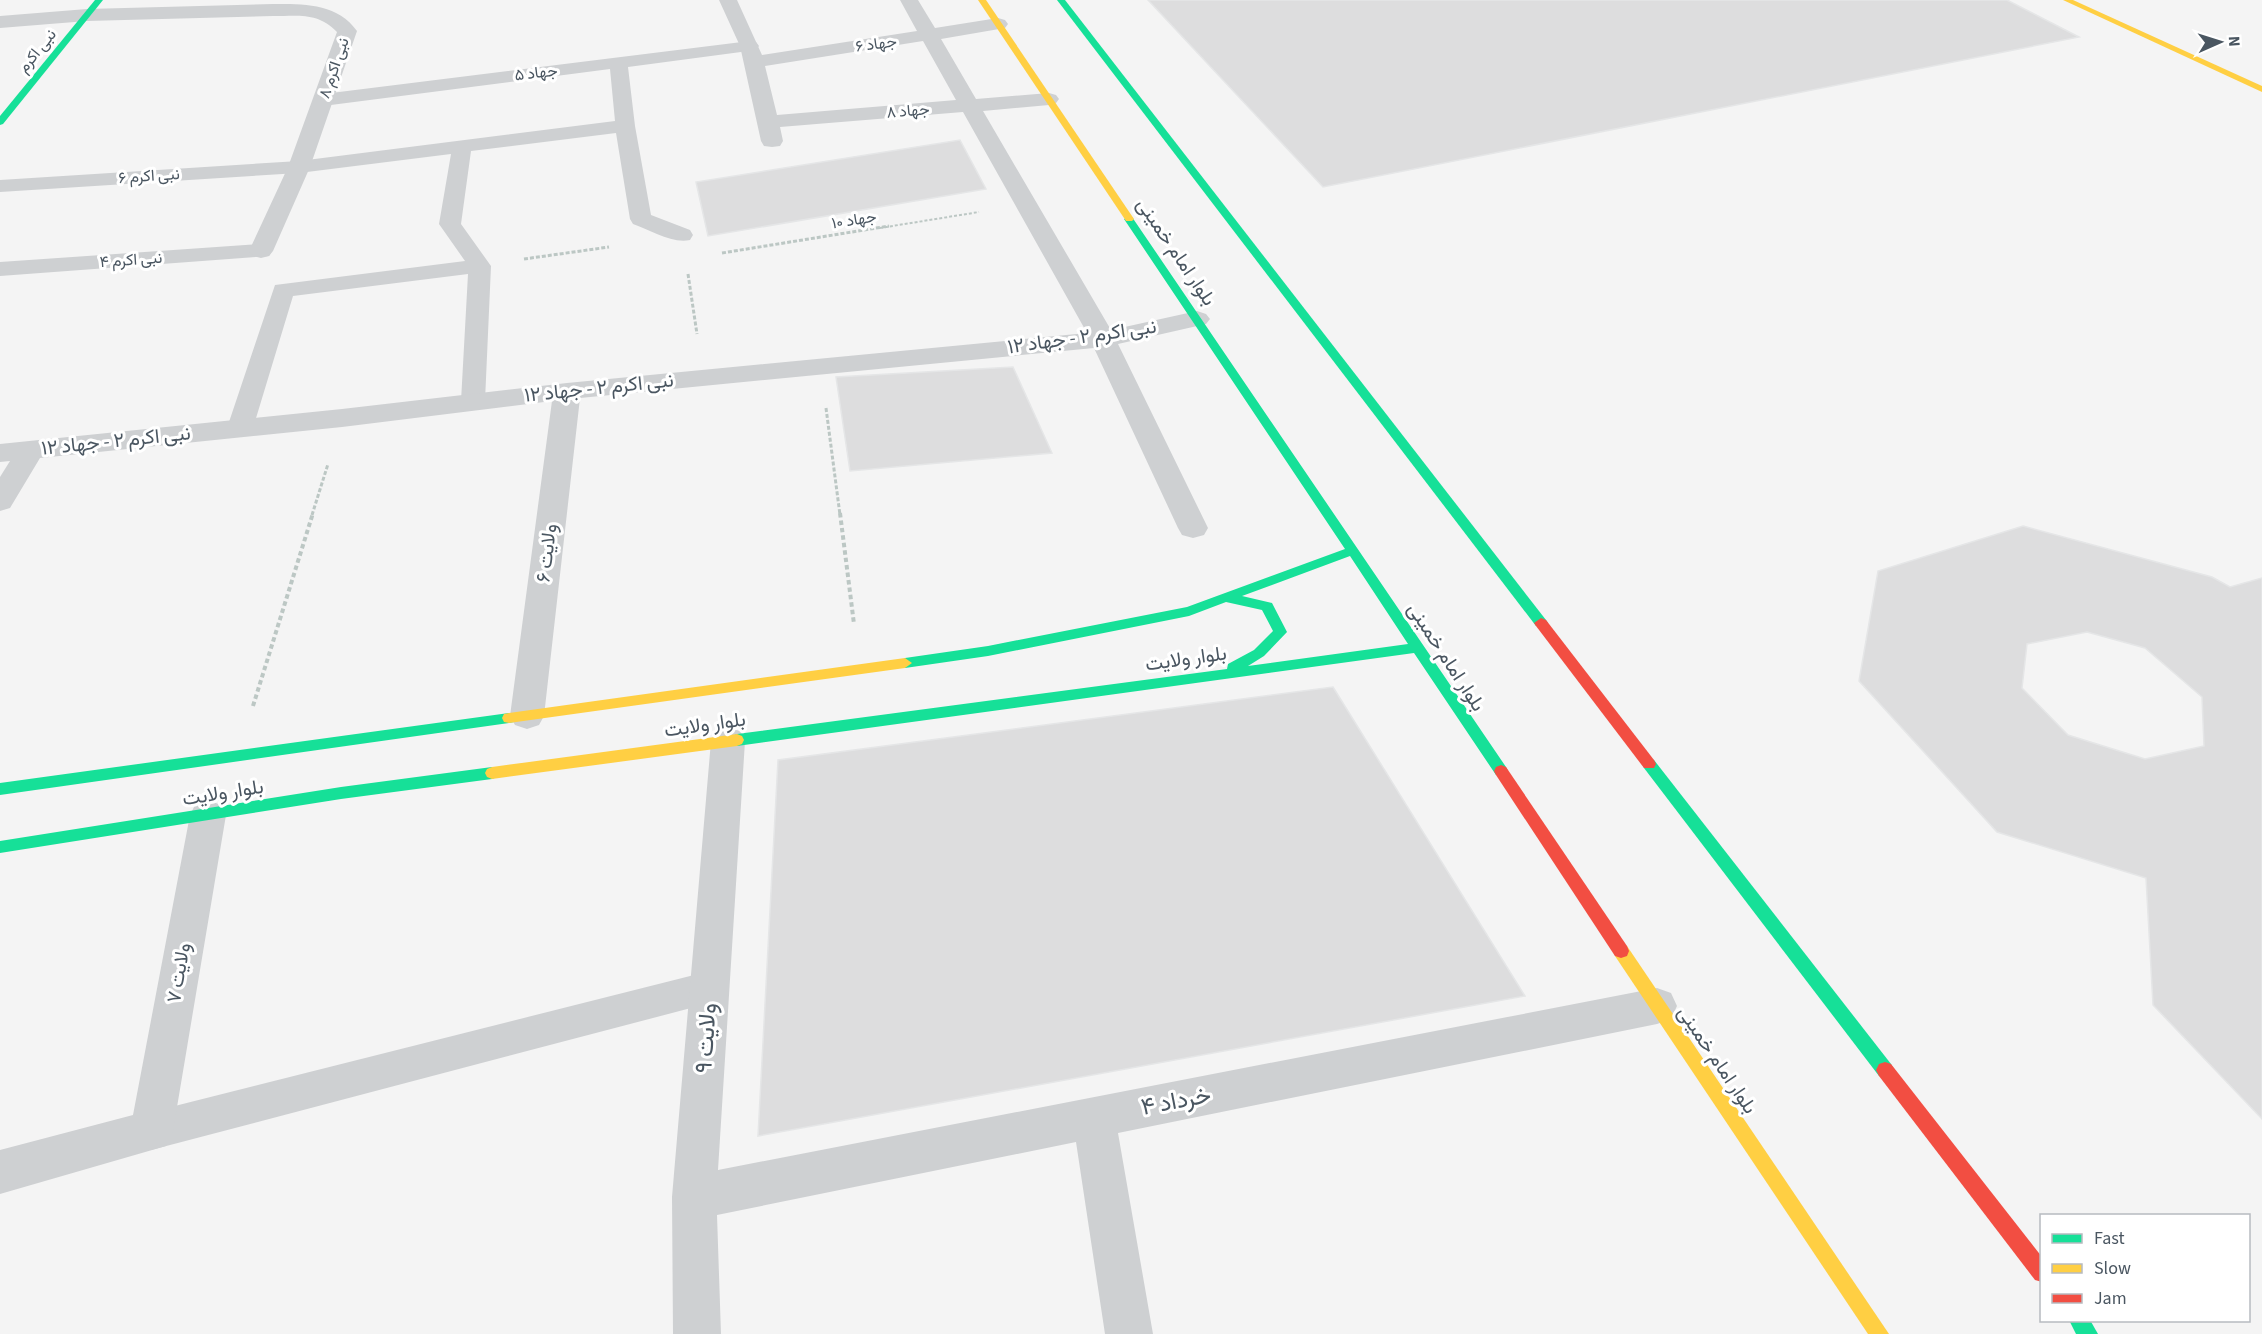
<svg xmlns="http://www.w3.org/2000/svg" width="2262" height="1334" viewBox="0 0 2262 1334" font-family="'Source Sans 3',Vazirmatn,sans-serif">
<rect width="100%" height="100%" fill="#f4f4f4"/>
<g fill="#ddddde" stroke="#e5e6e7" stroke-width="1.5" fill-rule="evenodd">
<polygon points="1148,0 2007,0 2079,37 1323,187"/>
<polygon points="960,140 986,189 708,236 696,182"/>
<polygon points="1013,367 1052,453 850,471 836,377"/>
<path d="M2023,526L2212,577L2230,587L2262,578V1119L2153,1005L2146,878L1997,832L1859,681L1878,571ZM2087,632L2145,648L2202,697L2204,746L2145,759L2068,735L2022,688L2027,644Z"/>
<polygon points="1333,687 1525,996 758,1136 778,760"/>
</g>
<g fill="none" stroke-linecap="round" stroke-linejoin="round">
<polyline stroke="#bcc7c4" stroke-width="2" stroke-dasharray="3 2" stroke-linecap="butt" points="880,228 979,212"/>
<g stroke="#bcc7c4" stroke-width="3" stroke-dasharray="4 2" stroke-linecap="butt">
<polyline points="722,253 889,226"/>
<polyline points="524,259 609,247"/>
<polyline points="688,274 697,334"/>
<polyline points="826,408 840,515"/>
<polyline points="312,515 328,464"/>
</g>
<g stroke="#bcc7c4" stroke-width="4" stroke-dasharray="4.5 3" stroke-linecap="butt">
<polyline points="840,513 854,624"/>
<polyline points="253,706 313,513"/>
</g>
<g fill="#ced0d2" fill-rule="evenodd">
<path d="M750,41L756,42L759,46L756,50L628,67L635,126L651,215L690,230L693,235L690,240C672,244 650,230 633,224L630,219L616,133L471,151L461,224L491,266L485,401L482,406L473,409L464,406L461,401L468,274L293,296L253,428L249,434L240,436L231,434L227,428L275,285L465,261L439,224L451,154L299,173L0,192V180L299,161L615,121L610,69L323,106L316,104L314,100L316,96L323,94Z"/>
<polygon points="261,244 269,246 272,251 269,256 0,276 0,262"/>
<polygon points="710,971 723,975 728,987 723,999 710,1003 151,1150 137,1144 131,1131 137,1118 151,1112"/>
</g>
<g fill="#ced0d2" fill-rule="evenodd">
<path d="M719,0H737L762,55L917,31L900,0H918L935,28L998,18L1005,20L1008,24L1005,28L941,39L976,99L1049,93L1056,95L1059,99L1056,103L1049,105L983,111L1111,330L1197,311L1206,314L1210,319L1206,324L1118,344L1208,528L1204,535L1193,538L1182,535L1178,528L1094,348L580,398L544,716L539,725L527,729L515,725L510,716L552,401L342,427L40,458L10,508L0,511V477L10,461L0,462V444L342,409L567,383L1087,333L963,112L780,127L783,141L780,146L772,147L764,146L761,141L740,46ZM923,41L956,100L777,115L765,66Z"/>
<path d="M273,4C304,4 337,3 357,31L310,167L273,251L269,256L261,258L253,256L249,251L288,167L337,32C318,12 299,16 273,16L87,21L0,28V16L87,9Z"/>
<polygon points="728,728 740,731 745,741 718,1170 1657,988 1671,993 1677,1006 1671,1019 1657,1024 1118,1133 1153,1334 1105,1334 1076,1142 717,1215 721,1334 673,1334 672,1197 711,741 716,731"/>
<polygon points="208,800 221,805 226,815 173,1131 166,1146 0,1194 0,1150 133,1115 190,815 195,805"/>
</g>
<g fill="#16e098" fill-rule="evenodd">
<polygon points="95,0 103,0 3,124 0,125 0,116"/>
<polygon points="1057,0 1065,0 1546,620 1548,623 1546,626 1536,626"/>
<path d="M1129,216L1132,217L1506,767L1508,771L1506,775H1496L1414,653L737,746L732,744L730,740L732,736L737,734L1227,669L1228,664L1254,650L1273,631L1262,610L1226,602L1189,616L988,656L905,668L898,663L905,658L988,646L1187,607L1345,549L1124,219ZM1350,556L1408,644L1248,666L1264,656L1287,632L1272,603L1242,596Z"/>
<polygon points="509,713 514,714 516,718 514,722 509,723 0,795 0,783"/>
<polygon points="1649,758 1654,760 1891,1064 1894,1070 1891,1076 1885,1078 1879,1076 1644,768 1642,764 1644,760"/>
<polygon points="492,767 497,769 499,773 497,777 492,779 341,799 0,853 0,841 341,787"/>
<polygon points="2069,1320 2090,1320 2098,1334 2076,1334"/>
</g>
<g fill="#ffcf43" fill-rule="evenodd">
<polygon points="978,0 986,0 1134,219 1132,221 1126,221"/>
<polygon points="2063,0 2073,0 2262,86 2262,92"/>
<polygon points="905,658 912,663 905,668 509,723 504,722 502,718 504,714 509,713"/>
<polygon points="737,734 742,736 744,740 742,744 737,746 492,779 487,777 485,773 487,769 492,767"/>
<polygon points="1621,944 1627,946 1889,1334 1868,1334 1615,956 1613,951 1615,946"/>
</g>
<g fill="#f24e42" fill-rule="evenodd">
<polygon points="1541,618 1546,620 1654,760 1656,764 1654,768 1644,768 1536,626 1534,623"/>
<polygon points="1501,765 1506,767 1627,946 1629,951 1627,956 1621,958 1615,956 1496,775 1494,771 1496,767"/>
<polygon points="1885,1062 1891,1064 2042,1257 2042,1282 2035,1280 1879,1076 1876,1070 1879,1064"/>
</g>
</g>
<g text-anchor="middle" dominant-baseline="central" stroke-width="6" stroke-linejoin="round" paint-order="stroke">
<g font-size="16" fill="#4a5661" stroke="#fff">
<text transform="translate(876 44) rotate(-8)">جهاد ۶</text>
<text transform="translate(37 51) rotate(-51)">نبی اکرم</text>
<text transform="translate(334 68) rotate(-71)">نبی اکرم ۸</text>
<text transform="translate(536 73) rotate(-7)">جهاد ۵</text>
<text transform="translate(908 111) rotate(-5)">جهاد ۸</text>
<text transform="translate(149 176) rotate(-4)">نبی اکرم ۶</text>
<text transform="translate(854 220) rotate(-9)">جهاد ۱۰</text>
<text transform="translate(131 260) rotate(-4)">نبی اکرم ۴</text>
</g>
<g font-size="20" fill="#4a5661" stroke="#fff">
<text transform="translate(1176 252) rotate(56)">بلوار امام خمینی</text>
<text transform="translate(1082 337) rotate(-8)">نبی اکرم ۲ - جهاد ۱۲</text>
<text transform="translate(599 388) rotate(-6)">نبی اکرم ۲ - جهاد ۱۲</text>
<text transform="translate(116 441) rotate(-6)">نبی اکرم ۲ - جهاد ۱۲</text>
<text transform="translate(547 553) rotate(-83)">ولایت ۶</text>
<text transform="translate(1446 657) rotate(57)">بلوار امام خمینی</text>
<text transform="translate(1186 659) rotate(-8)">بلوار ولایت</text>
<text transform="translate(705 725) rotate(-8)">بلوار ولایت</text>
<text transform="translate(223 793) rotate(-9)">بلوار ولایت</text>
<text transform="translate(179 973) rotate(-80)">ولایت ۷</text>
<text transform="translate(1717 1060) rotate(56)">بلوار امام خمینی</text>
</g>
<g font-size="24" fill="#4a5661" stroke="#fff">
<text transform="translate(706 1038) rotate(-86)">ولایت ۹</text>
<text transform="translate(1176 1101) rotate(-11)">خرداد ۴</text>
</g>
</g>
<rect x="2040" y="1214" width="210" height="108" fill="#ffffff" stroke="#b7bbc0" stroke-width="1.5"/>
<rect x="2052" y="1234" width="30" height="9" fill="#16e098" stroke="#b7bbc0" stroke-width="1.5"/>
<text x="2094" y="1244" font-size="18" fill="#4a5661">Fast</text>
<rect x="2052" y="1264" width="30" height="9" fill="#ffcf43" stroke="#b7bbc0" stroke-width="1.5"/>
<text x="2094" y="1274" font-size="18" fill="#4a5661">Slow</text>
<rect x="2052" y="1294" width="30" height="9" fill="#f24e42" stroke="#b7bbc0" stroke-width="1.5"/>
<text x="2094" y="1304" font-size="18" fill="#4a5661">Jam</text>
<g transform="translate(2220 42) rotate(87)" stroke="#ffffff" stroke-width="4.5" paint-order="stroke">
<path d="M0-4.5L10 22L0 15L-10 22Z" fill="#4a5661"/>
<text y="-9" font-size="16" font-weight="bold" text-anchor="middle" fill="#4a5661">N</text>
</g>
</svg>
